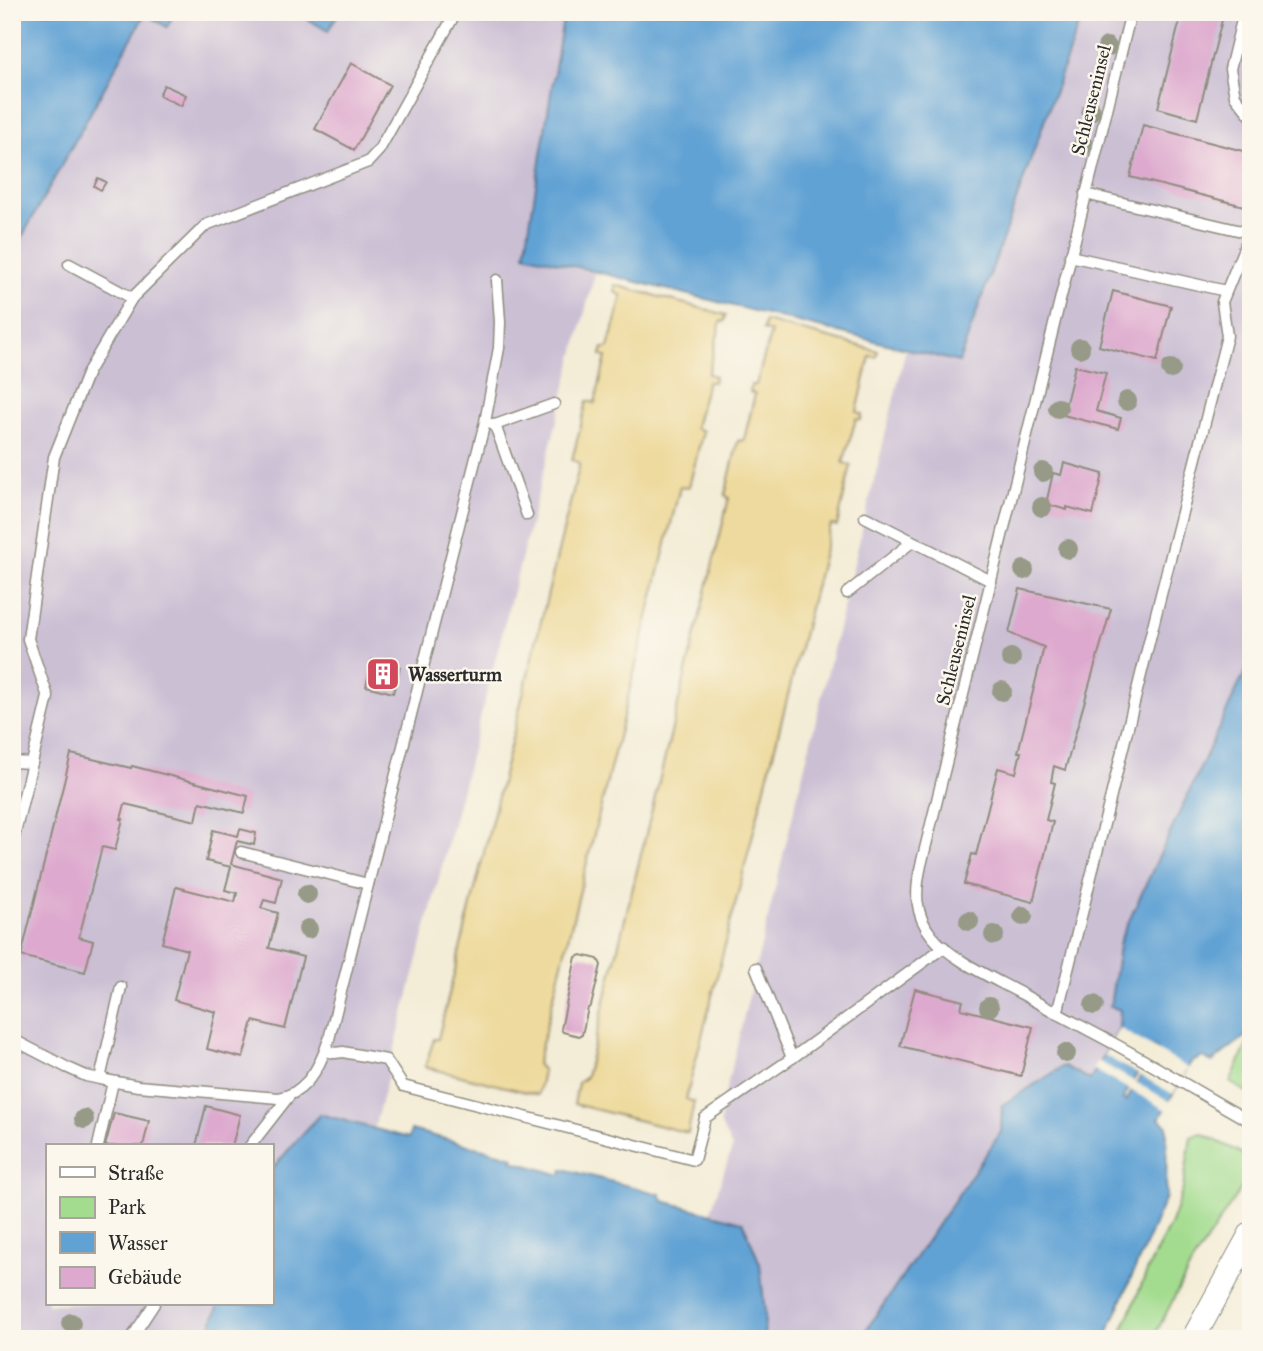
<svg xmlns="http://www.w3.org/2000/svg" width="1263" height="1351" viewBox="0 0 1263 1351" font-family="'IM FELL Great Primer',serif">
<rect width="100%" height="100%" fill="#fbf7ec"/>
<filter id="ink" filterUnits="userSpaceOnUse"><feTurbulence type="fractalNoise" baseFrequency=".0143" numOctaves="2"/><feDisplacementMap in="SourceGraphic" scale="14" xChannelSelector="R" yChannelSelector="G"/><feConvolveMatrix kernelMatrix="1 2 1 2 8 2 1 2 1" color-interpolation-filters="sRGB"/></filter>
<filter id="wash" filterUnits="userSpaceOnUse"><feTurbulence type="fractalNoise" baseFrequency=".00686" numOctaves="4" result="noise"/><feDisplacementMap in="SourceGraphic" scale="28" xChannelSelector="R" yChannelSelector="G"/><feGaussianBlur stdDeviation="1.57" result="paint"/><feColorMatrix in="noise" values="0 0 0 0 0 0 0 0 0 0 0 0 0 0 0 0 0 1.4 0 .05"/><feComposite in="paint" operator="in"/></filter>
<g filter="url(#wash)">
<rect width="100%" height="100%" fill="#f3ecd6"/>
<g fill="#cbbfd4">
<polygon points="175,12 296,12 328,31 339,12 564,12 525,254 595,273 374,1129 320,1114 271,1170 271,1146 47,1146 47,1304 219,1304 206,1339 12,1339 12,255 145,13 167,27"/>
<polygon points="1083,12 1251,12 1251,659 1120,940 1119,1028 1089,1081 1001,1132 860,1339 764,1339 765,1313 760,1264 743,1222 710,1214 732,1148 720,1123 722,1107 906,349 959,362"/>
</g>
<g fill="#a3dc8f" stroke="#67845d" stroke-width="2">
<polygon points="1251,1036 1251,1095 1230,1082"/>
<polygon points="1201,1133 1249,1157 1251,1160 1251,1173 1191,1265 1153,1339 1119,1339 1151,1262 1171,1223 1183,1189 1191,1137"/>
</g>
<g fill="#eeda9e" stroke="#8c8264" stroke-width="2">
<polygon points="615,285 726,315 724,322 721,321 708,374 715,376 713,382 707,382 695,428 703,431 689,487 680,487 537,1064 543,1071 538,1095 425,1067 434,1039 438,1039 580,463 572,460 587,401 595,403 606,357 601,355 603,348 608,348 622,296 615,292"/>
<polygon points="765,321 878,351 876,357 870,356 857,412 862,414 861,420 856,419 843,463 851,465 837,526 831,525 686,1099 694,1102 688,1133 574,1104 578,1083 586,1077 729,498 725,495 738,441 744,440 755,394 750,392 751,385 756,385 771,332 763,330"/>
</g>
<g fill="#60a2d4" stroke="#466680" stroke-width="2" fill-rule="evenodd">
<polygon points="12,12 175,12 167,27 145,14 12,255"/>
<polygon points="296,12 339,12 328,31"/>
<polygon points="564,12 1083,12 959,362 525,254"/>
<path d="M1251,659V1032L1212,1062L1203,1057L1191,1062L1159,1119L1167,1125L1166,1197L1105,1339H860L1001,1132L1002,1105L1064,1066L1090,1080L1119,1028L1120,1010L1110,1006L1120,940ZM1152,1047L1157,1049L1126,1101L1123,1099Z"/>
<polygon points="320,1114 409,1138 411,1130 514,1157 513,1161 561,1175 563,1169 660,1194 663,1201 743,1222 760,1264 765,1313 764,1339 206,1339 219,1304 271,1304 271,1170"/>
</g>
<g fill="#f3ecd6">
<polygon points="1119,1028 1188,1068 1173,1094 1104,1055"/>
<polygon points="1098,1061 1171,1102 1166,1110 1093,1069"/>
</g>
<g id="blocks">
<g fill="#dda9ce">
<polygon points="1182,12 1224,12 1197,119 1158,108"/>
<polygon points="351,63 390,85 354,150 315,129"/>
<polygon points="164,85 186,95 181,106 159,95"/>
<polygon points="1143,125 1251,153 1251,178 1244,206 1130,177"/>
<polygon points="98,178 106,182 101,190 94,186"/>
<polygon points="1113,291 1171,306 1157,361 1099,346"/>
<polygon points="1075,366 1106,373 1096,411 1121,418 1118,429 1063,415"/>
<polygon points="1064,463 1103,474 1093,514 1067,507 1067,510 1046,504 1053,473 1061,475"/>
<polygon points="1020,589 1111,609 1065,770 1054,766 1051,782 1055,783 1046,820 1053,822 1033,902 964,884 972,854 976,855 998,768 1016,773 1021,752 1018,752 1044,647 1009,633"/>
<polygon points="372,660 400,667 393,693 366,686"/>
<polygon points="71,754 131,768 132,766 248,796 244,813 200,802 196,821 125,804 121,819 123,819 115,850 102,847 79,937 93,941 85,972 21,956"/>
<polygon points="240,829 256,833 254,845 237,841 231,864 282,878 276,903 264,900 261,908 278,913 269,948 303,957 285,1029 253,1021 243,1058 207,1049 216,1012 174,1000 187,950 162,943 176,887 235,902 237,893 225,890 231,867 206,861 213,830 238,836"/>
<polygon points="581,955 598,959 601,965 591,1006 588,1008 582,1035 579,1036 563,1032 561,1029 576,957"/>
<polygon points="915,989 963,1001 961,1009 1033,1027 1021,1076 900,1046"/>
<polygon points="206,1106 240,1115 232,1146 196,1146"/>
<polygon points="114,1113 149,1121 143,1146 105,1146"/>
</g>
</g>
</g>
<g filter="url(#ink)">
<use href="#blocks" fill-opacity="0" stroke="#8f8c80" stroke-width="2"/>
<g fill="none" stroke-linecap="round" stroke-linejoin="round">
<g stroke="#8f8c80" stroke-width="13">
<g id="service">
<path d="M1131,12L921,865C915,891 914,914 932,936C951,960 995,979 1022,994C1052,1011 1081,1026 1111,1042C1159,1068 1204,1096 1251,1122"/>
<polyline points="1244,12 1230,69 1235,96 1251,116"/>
<polyline points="1085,194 1250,233"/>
<polyline points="1070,256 1226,291"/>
<polyline points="132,298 206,225 368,162 379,150 456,12"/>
<polyline points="491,424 495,425 554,404"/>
<polyline points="495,425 527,515"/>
<polyline points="865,517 991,581"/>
<polyline points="847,593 912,542"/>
<polyline points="12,762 32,763"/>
<polyline points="12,845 48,697 28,639 54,457 88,372 132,298 69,264"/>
<polyline points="241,852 368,884"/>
<polyline points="756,968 792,1058"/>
<polyline points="1057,1014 1156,614 1227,336 1222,302 1251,231"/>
<path d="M12,1039L66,1067L86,1076L100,1079L138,1086L278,1098C307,1094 321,1065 329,1039L485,422L499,348L500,322L497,280"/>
<polyline points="326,1051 335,1053 343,1052 386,1060 403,1086 694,1160 705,1118 792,1058 944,947"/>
<polyline points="100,1079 121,987"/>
<polyline points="98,1146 113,1082"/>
<polyline points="250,1146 289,1096"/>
<polyline points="131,1339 154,1304"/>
</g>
</g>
<g stroke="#8f8c80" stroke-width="25">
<polyline id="minor" points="1193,1339 1251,1233"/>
</g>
<use href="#service" stroke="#fff" stroke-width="10"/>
<use href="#minor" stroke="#fff" stroke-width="23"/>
</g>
<g fill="#969a86">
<circle cx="1107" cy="47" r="10"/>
<circle cx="1091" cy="111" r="10"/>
<circle cx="1083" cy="145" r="10"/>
<circle cx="1080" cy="348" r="10"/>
<circle cx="1171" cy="369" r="10"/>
<circle cx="1127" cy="401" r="10"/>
<circle cx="1058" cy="408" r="10"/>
<circle cx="1043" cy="472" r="10"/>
<circle cx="1042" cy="507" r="10"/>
<circle cx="1068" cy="549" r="10"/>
<circle cx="1024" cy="570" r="10"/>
<circle cx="1011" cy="658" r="10"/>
<circle cx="1002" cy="691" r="10"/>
<circle cx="307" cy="894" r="10"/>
<circle cx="1023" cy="916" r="10"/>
<circle cx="969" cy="921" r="10"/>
<circle cx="308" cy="929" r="10"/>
<circle cx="994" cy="935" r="10"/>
<circle cx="1094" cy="1005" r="10"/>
<circle cx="989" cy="1007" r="10"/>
<circle cx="1066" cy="1053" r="10"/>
<circle cx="84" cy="1119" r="10"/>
<circle cx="71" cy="1323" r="10"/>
</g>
</g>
<defs>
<g id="building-square" transform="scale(1.75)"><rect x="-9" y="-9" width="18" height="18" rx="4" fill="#d1495b" stroke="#fbf7ec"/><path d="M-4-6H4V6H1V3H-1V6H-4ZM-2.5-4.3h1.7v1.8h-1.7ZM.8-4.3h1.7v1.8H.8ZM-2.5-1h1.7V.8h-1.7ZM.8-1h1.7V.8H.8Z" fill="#fff"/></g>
</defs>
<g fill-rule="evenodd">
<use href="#building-square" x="383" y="674"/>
</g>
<g text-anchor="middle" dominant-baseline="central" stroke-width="5" stroke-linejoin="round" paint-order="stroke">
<g font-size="19" fill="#2b2b2b" stroke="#fbf7ec">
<text transform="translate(1091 100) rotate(-76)">Schleuseninsel</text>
<text transform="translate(956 650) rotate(-76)">Schleuseninsel</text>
</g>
<g font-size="19" font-weight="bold" fill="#2b2b2b" stroke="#fbf7ec" text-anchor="start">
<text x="408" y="674">Wasserturm</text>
</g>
</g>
<rect width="1263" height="1351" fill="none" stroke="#fbf7ec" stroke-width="42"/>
<rect x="46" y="1144" width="228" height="161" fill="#fbf7ec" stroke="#a8a59f" stroke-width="2"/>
<rect x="60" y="1167" width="35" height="10" fill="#ffffff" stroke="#a8a59f" stroke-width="2"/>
<text x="108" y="1180" font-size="21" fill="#2b2b2b">Straße</text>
<rect x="60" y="1197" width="35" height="21" fill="#a3dc8f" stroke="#a8a59f" stroke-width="2"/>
<text x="108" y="1214" font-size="21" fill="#2b2b2b">Park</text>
<rect x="60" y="1232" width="35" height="21" fill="#60a2d4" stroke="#a8a59f" stroke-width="2"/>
<text x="108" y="1250" font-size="21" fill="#2b2b2b">Wasser</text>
<rect x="60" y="1267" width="35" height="21" fill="#dda9ce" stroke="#a8a59f" stroke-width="2"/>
<text x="108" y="1284" font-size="21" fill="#2b2b2b">Gebäude</text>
</svg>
